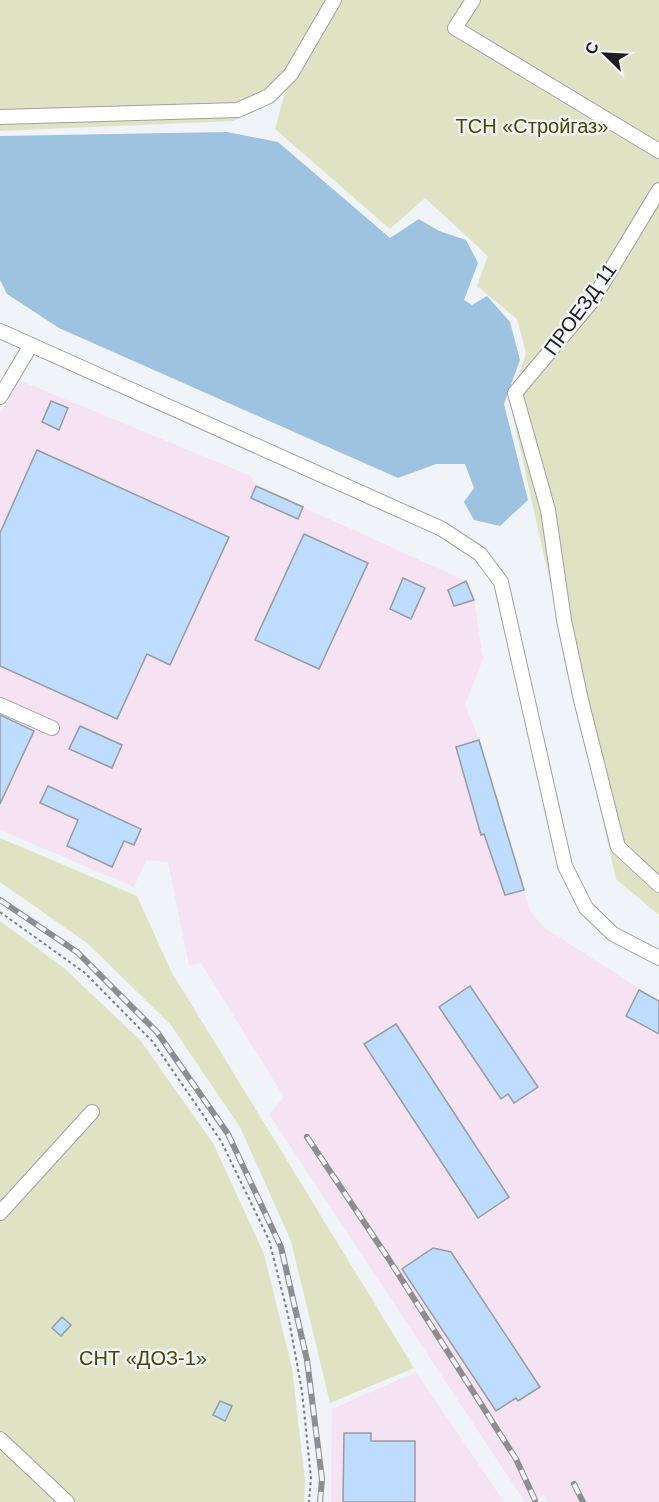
<svg xmlns="http://www.w3.org/2000/svg" width="659" height="1502" viewBox="0 0 659 1502" font-family="Arial,sans-serif">
<rect width="100%" height="100%" fill="#f0f3f7"/>
<g fill="#f5e2f2">
<polygon points="21,381 251,476 256,486 466,581 474,600 483,659 465,705 479,740 530,911 543,927 659,1001 659,1502 549,1502 544,1495 531,1502 525,1502 269,1114 284,1097 201,963 189,965 168,862 146,860 134,887 0,830 0,413"/>
<polygon points="416,1372 504,1502 331,1502 332,1409"/>
</g>
<g fill="#dfe3c3">
<polygon points="0,0 659,0 659,915 616,879 510,403 526,353 517,319 477,286 488,256 425,198 390,229 275,129 289,77 273,103 233,121 0,131"/>
<polygon points="0,838 137,896 171,971 414,1368 330,1403 291,1241 240,1127 170,1024 87,943 0,882"/>
<polygon points="0,921 64,968 140,1040 213,1143 264,1254 292,1368 305,1480 304,1502 0,1502"/>
</g>
<polygon fill="#9dc3e0" points="227,132 278,142 390,238 419,219 439,231 466,240 478,263 464,300 472,305 487,296 510,322 520,360 504,404 528,500 500,526 474,520 464,502 474,488 465,464 436,464 398,478 59,328 7,294 0,280 0,136"/>
<g fill="#bddcfe" stroke="#989c9f" stroke-width="1.5">
<polygon points="51,401 68,408 59,430 42,422"/>
<polygon points="37,450 229,537 170,665 147,654 117,719 0,666 0,533"/>
<polygon points="256,486 303,507 298,519 251,498"/>
<polygon points="304,534 368,563 319,669 255,640"/>
<polygon points="403,578 425,588 411,619 390,609"/>
<polygon points="466,581 474,600 454,606 448,590"/>
<polygon points="0,715 34,731 0,804"/>
<polygon points="80,726 122,745 112,768 69,749"/>
<polygon points="479,740 524,890 505,895 484,834 481,835 456,747"/>
<polygon points="48,786 141,829 134,845 124,841 112,867 67,846 78,820 40,803"/>
<polygon points="470,986 538,1087 514,1103 508,1094 501,1099 439,1007"/>
<polygon points="639,990 659,1001 659,1034 626,1016"/>
<polygon points="396,1024 509,1197 478,1218 364,1044"/>
<polygon points="433,1248 451,1252 540,1387 518,1401 516,1398 496,1411 402,1269"/>
<polygon points="62,1317 71,1325 61,1336 52,1328"/>
<polygon points="220,1401 232,1406 225,1421 213,1415"/>
<polygon points="344,1433 371,1433 371,1441 415,1441 415,1502 343,1502"/>
</g>
<g fill="none" stroke-linecap="round" stroke-linejoin="round">
<g stroke="#9ea1a5" stroke-width="16">
<g id="minor">
<polyline points="473,0 455,28 659,151"/>
<polyline points="0,117 238,110 269,96 291,74 334,0"/>
<polyline points="659,190 592,301 515,393 548,510 564,620 581,700 618,847 659,885"/>
<polyline points="0,331 442,529 480,554 501,582 565,866 586,908 613,934 659,958"/>
<polyline points="0,397 31,345"/>
<polyline points="0,705 52,728"/>
<polyline points="0,1213 92,1112"/>
<polyline points="0,1439 67,1502"/>
</g>
</g>
<polyline stroke="#7c7e81" stroke-width="2" stroke-dasharray="3 3" stroke-linecap="butt" points="0,912 85,973 153,1042 221,1141 269,1240 288,1315 302,1391 311,1478 309,1502"/>
<use href="#minor" stroke="#fff" stroke-width="14"/>
<g stroke="#8c8e90" stroke-width="6">
<g id="rail">
<polyline points="0,900 77,952 157,1032 228,1134 281,1247 307,1360 322,1479 320,1502"/>
<polyline points="307,1137 388,1258 516,1459 535,1500"/>
<polyline points="574,1484 583,1502"/>
</g>
</g>
<use href="#rail" stroke="#f0f3f7" stroke-width="4" stroke-dasharray="11" stroke-linecap="butt"/>
</g>
<g text-anchor="middle" dominant-baseline="central" stroke-width="5" stroke-linejoin="round" paint-order="stroke">
<g font-size="20" fill="#454900" stroke="#f0f3f7">
<text x="532" y="126">ТСН «Стройгаз»</text>
<text x="143" y="1358">СНТ «ДОЗ-1»</text>
</g>
<g font-size="20" fill="#1d1e1f" stroke="#f0f3f7">
<text transform="translate(580 309) rotate(-54)">ПРОЕЗД 11</text>
</g>
</g>
<g transform="translate(605 54) rotate(294)" stroke="#f0f3f7" stroke-width="4.5" paint-order="stroke">
<path d="M0-4.5L10 22L0 15L-10 22Z" fill="#1d1e1f"/>
<text y="-9" font-size="16" font-weight="bold" text-anchor="middle" fill="#1d1e1f">С</text>
</g>
</svg>
